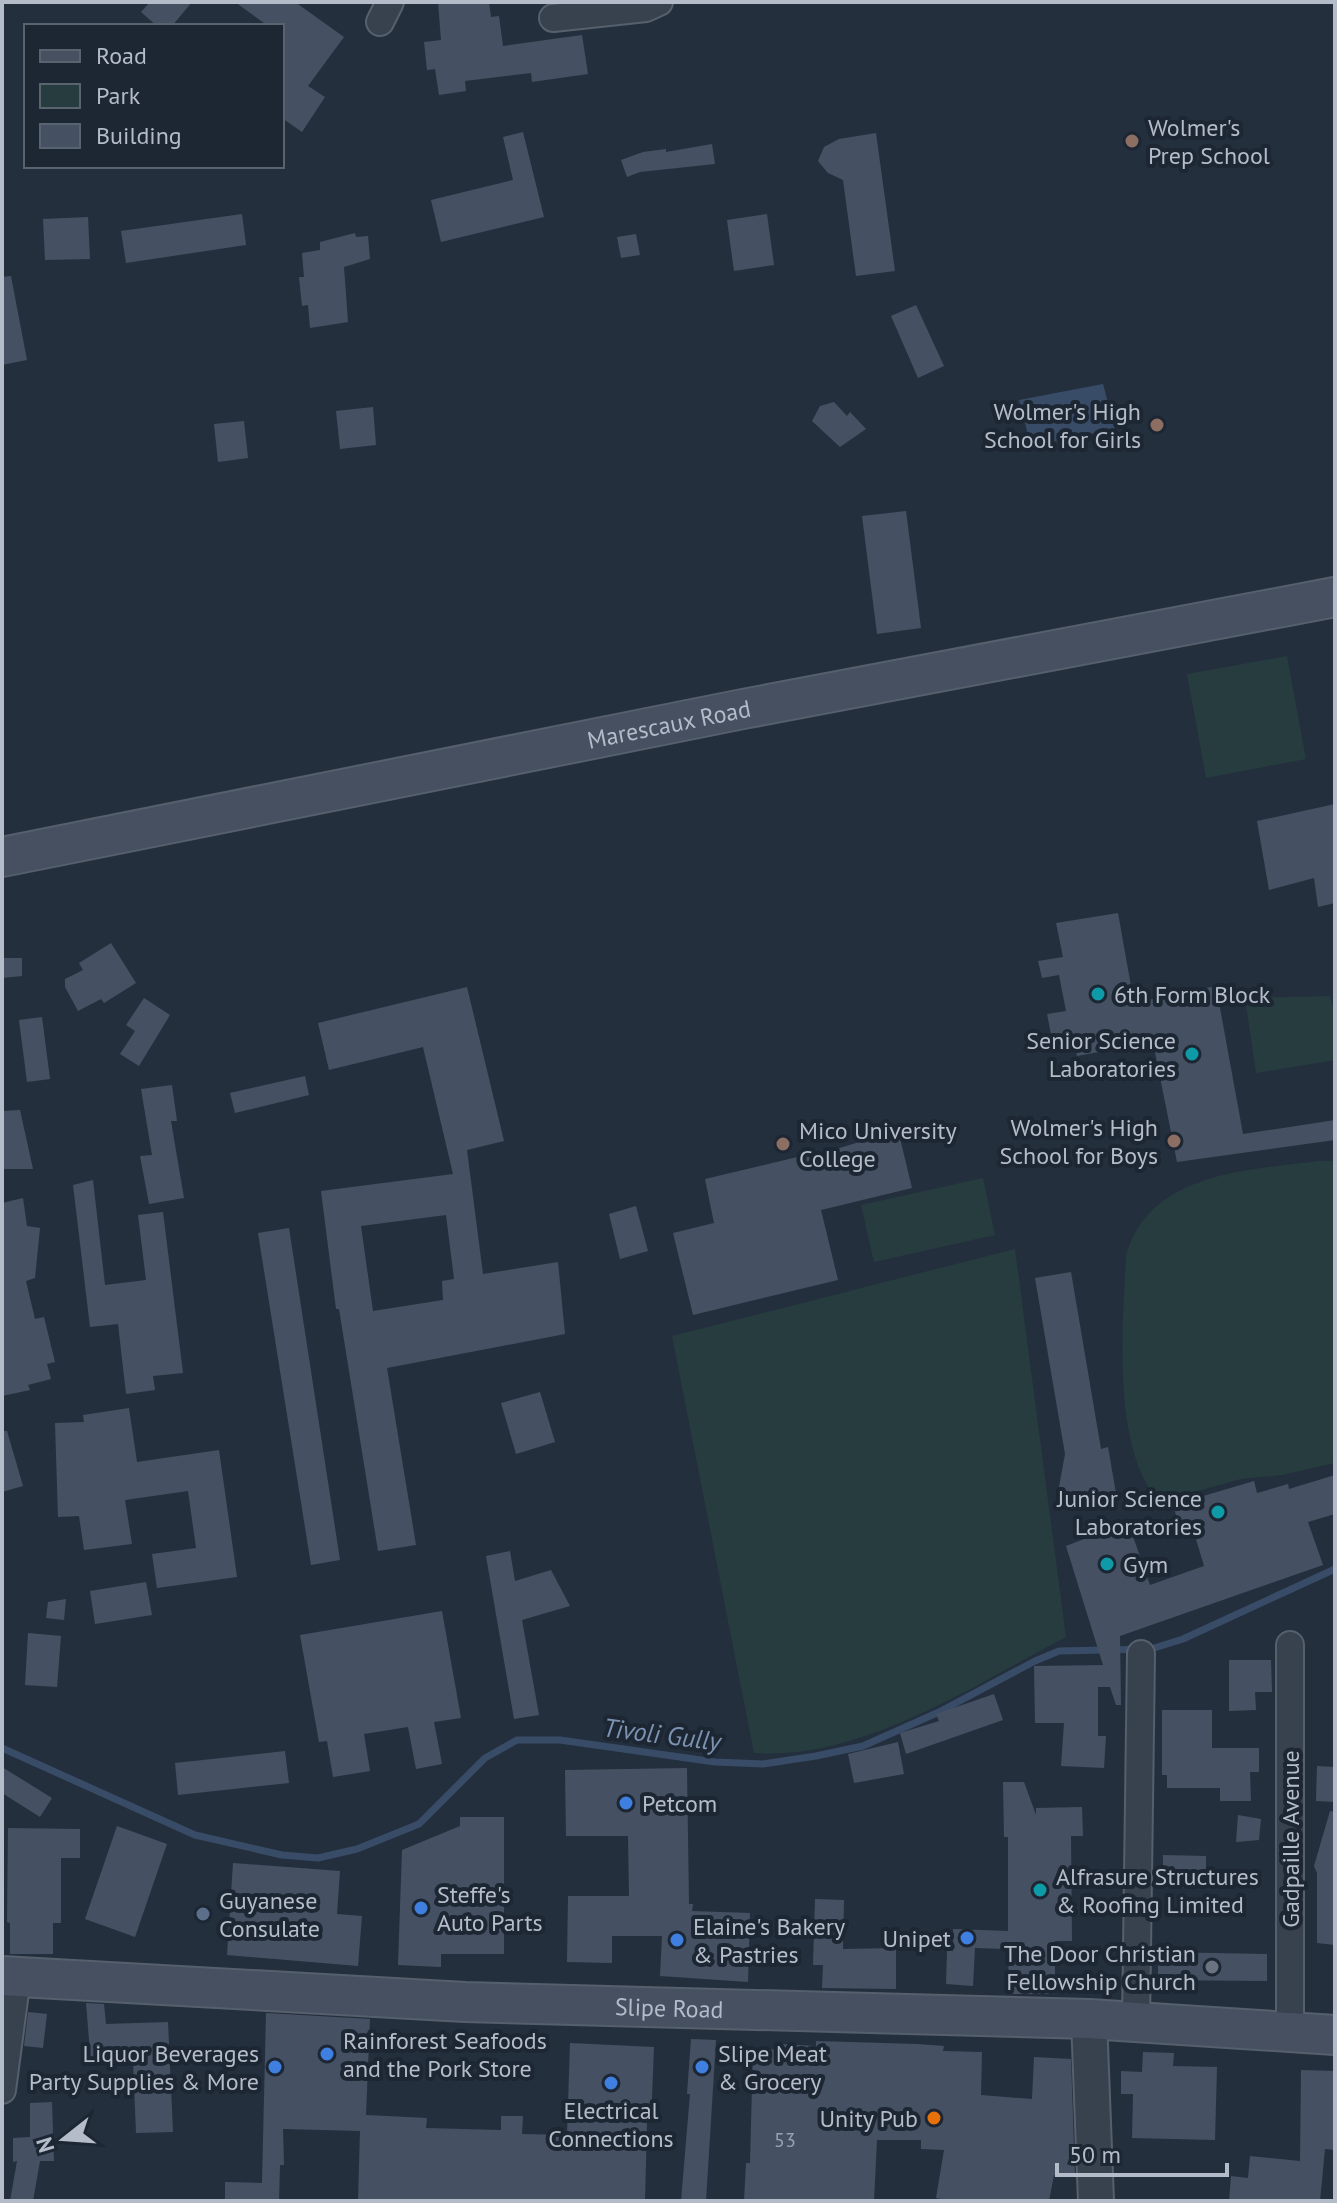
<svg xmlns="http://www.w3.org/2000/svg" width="1337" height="2203" viewBox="0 0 1337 2203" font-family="'PT Sans',sans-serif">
<rect width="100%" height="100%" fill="#242f3e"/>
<g fill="#263c3f">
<polygon points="1287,656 1306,759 1206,778 1187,674"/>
<polygon points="1330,996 1335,1014 1335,1060 1256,1073 1245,998"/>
<path d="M1319,1161H1335V1463L1282,1475L1241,1479L1194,1492L1164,1507C1110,1456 1123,1324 1126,1256C1149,1172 1248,1170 1319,1161Z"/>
<polygon points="983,1178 995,1235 874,1262 861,1205"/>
<path d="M1015,1249L1066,1637C974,1685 861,1761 754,1753L672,1336Z"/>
</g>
<polygon fill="#394c67" points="1103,384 1115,429 1031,446 1019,400"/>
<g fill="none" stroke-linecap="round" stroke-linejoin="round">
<polyline stroke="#394c67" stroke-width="7" points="2,1748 195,1835 282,1855 318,1858 357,1849 419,1824 485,1758 517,1740 560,1740 715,1762 763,1764 816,1756 863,1746 939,1712 1035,1661 1059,1651 1151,1649 1183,1639 1335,1569"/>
</g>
<g fill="#455162" fill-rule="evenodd">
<polygon points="150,2 192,2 172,26 157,26 141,12"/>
<polygon points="235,2 295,2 344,37 308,86 325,97 302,132 282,118 282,26 268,26"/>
<polygon points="438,2 489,2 491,17 499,16 503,46 582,35 588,74 532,82 531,73 465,81 466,91 439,95 435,69 427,70 424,42 441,40"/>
<polygon points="523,132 544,217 441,242 431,200 513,180 503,137"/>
<polygon points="876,133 895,271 856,276 843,180 828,173 818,161 824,147 839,139"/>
<polygon points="712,144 715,164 640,172 627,177 621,160 643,152 666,149 666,152"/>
<polygon points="242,214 246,245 126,263 121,231"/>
<polygon points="767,214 774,265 734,271 727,220"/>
<polygon points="88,217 90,259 45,260 43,219"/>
<polygon points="355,233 356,237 368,236 370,259 344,267 348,322 310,328 308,305 302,306 299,277 304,277 302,253 320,250 320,242"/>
<polygon points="636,234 640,255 621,258 617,237"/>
<polygon points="11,276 27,360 2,365 2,277"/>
<polygon points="916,305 944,366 918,378 891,316"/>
<polygon points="834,402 847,416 850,412 866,429 840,447 812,421 820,406"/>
<polygon points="373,407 376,445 340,449 336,411"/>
<polygon points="244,421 248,458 218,462 214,424"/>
<polygon points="906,511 921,628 877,634 862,516"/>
<polygon points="1335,804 1335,903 1318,907 1314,878 1269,890 1257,821"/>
<polygon points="1118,913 1134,1003 1216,986 1243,1134 1335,1120 1335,1140 1177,1162 1153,1042 1077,1056 1073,1036 1052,1039 1047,1014 1066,1011 1059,975 1042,978 1038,961 1063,957 1056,923"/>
<polygon points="111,943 136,983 104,1003 101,999 78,1011 65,987 65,979 83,970 79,963"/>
<polygon points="2,958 22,958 22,976 2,978"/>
<path d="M467,987L504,1141L467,1150L483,1274L558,1262L565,1334L387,1368L416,1545L378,1551L339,1309H336L321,1191L453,1174L423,1047L329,1070L318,1023ZM446,1215L454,1279L442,1281L443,1300L373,1311L361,1226Z"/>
<polygon points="144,998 170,1015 139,1066 120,1054 135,1031 126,1025"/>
<polygon points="42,1017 50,1079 27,1082 19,1020"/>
<polygon points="305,1076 309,1095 235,1113 230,1093"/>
<polygon points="172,1085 177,1121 171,1121 184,1198 149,1204 140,1156 152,1155 141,1089"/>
<polygon points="20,1110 33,1169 2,1169 2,1111"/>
<polygon points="898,1130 912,1188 821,1210 838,1280 693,1315 673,1233 714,1223 705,1179 814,1153 814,1156"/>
<polygon points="93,1180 105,1285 146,1280 138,1215 163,1212 183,1373 153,1376 155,1390 126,1394 118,1324 90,1327 73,1185"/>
<polygon points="23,1198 27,1226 40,1228 35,1278 26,1281 35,1319 44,1317 55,1362 47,1364 51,1379 28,1385 30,1390 2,1396 2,1203"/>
<polygon points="636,1206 648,1251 620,1259 609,1214"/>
<polygon points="289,1228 340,1560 311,1565 258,1233"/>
<polygon points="1071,1272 1101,1449 1108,1447 1117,1499 1089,1504 1087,1495 1056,1503 1065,1454 1035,1278"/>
<polygon points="540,1392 555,1442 516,1454 501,1403"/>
<polygon points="129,1408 137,1462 219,1450 237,1577 157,1588 152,1554 196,1548 188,1491 125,1500 132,1544 84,1550 79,1516 58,1517 55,1423 84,1422 83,1415"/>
<polygon points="2,1431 7,1431 23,1486 2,1492"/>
<polygon points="1335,1475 1335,1514 1308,1522 1323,1565 1120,1636 1121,1705 1116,1705 1110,1687 1098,1687 1098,1736 1106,1736 1104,1768 1061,1766 1064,1723 1035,1723 1034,1666 1103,1665 1066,1546 1128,1522 1150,1585 1204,1566 1193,1529 1181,1532 1173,1505 1254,1481 1257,1493 1288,1484 1289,1489"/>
<polygon points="510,1551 515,1581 551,1570 570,1606 522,1620 539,1715 514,1719 486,1556"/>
<polygon points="146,1582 152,1615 95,1624 90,1591"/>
<polygon points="66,1599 64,1620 46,1618 48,1602"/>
<polygon points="442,1611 461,1718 434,1722 442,1764 416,1769 408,1727 364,1734 370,1771 333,1777 327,1741 319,1742 300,1635"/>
<polygon points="28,1633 61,1636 57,1687 25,1685"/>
<polygon points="1229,1660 1271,1660 1272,1692 1255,1692 1256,1710 1229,1711"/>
<polygon points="994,1694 1003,1720 906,1754 900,1733 939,1721 936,1714"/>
<polygon points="1162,1710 1212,1710 1212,1748 1259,1748 1259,1772 1250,1772 1251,1801 1220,1801 1220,1788 1167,1788 1167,1775 1162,1775"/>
<polygon points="898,1742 904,1774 854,1783 848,1754"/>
<polygon points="285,1751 289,1783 178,1795 175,1763"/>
<polygon points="1317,1766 1335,1767 1335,1802 1316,1801"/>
<polygon points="2,1767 52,1798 40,1817 2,1793"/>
<polygon points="687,1768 689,1904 693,1904 692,1911 750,1913 748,1982 660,1976 662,1936 612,1936 612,1963 567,1962 568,1896 629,1896 628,1836 566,1836 565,1770"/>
<polygon points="1003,1782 1024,1782 1036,1815 1036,1808 1082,1807 1083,1836 1071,1836 1072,1941 1055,1941 1055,1994 1009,1994 1008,1949 975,1948 973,1986 946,1984 947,1951 953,1951 953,1929 1008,1931 1008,1837 1004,1837"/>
<polygon points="1330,1811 1335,1812 1335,1945 1317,1943 1317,1873 1314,1866"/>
<polygon points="1238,1815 1261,1819 1259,1840 1236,1842"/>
<polygon points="460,1817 504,1817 504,1954 441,1954 441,1967 398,1965 402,1850 460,1826"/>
<polygon points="117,1826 167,1844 135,1937 85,1919"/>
<polygon points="8,1828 80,1829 80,1858 61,1858 61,1923 53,1923 53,1954 10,1954 10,1923 7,1922"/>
<polygon points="1163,1855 1206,1856 1206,1888 1163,1887"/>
<polygon points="233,1863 340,1871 337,1914 362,1916 358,1966 227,1955"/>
<polygon points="815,1899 844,1900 843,1949 896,1948 896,1989 822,1988 823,1965 813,1965"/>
<polygon points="1158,1952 1267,1954 1267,1981 1158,1980"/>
<polygon points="86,2003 104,2004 106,2024 168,2022 173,2132 136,2133 133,2061 91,2064"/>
<polygon points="28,2012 47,2014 43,2048 24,2046"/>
<polygon points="266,2013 370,2019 366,2115 427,2118 426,2128 501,2130 501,2116 523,2116 522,2134 567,2135 570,2043 654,2047 651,2123 647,2123 645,2201 358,2201 360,2131 283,2129 284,2165 280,2165 279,2201 225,2201 225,2182 262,2183"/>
<polygon points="691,2039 716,2040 706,2201 681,2201 690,2094 687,2094"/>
<polygon points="816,2041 917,2044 944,2046 943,2051 982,2052 981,2095 1032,2099 1034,2057 1071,2059 1075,2177 1054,2175 1049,2201 952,2201 936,2198 944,2150 921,2149 921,2140 877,2140 874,2201 744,2201 746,2163 750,2163 753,2048 781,2050 781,2044 816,2046"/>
<polygon points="1143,2052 1174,2053 1173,2066 1217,2067 1215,2140 1132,2138 1133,2094 1121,2094 1121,2071 1142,2072"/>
<polygon points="1301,2070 1335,2071 1335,2150 1325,2149 1320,2201 1229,2201 1231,2176 1248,2178 1250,2156 1300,2161"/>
<polygon points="52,2102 54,2161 40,2161 33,2201 10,2201 17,2161 13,2162 13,2138 30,2137 30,2103"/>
</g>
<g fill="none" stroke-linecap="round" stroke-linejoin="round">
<g stroke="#565f6c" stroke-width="30">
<g id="minor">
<polyline points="553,18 646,8 659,2"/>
<polyline points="380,22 390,2"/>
<polyline points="1136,2024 1141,1654"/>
<polyline points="1290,2033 1290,1645"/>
<polyline points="2,2090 17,1977"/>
</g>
</g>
<g stroke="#565f6c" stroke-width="38">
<polyline id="tertiary" points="1089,2019 1096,2201"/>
</g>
<g stroke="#565f6c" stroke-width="42">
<g id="secondary">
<path id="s1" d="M2,857L743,709L1335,597"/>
<path id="s2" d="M2,1976L465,2002L1089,2019L1335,2035"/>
</g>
</g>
<use href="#minor" stroke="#38414e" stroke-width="26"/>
<use href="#tertiary" stroke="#38414e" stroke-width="34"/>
<use href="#secondary" stroke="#465061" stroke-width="38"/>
</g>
<g fill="#8d6e63" stroke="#1d2633" stroke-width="3">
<circle cx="1132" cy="141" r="8"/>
<circle cx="1157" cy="425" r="8"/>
<circle cx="1174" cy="1141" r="8"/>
<circle cx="783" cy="1144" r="8"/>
</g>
<g fill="#0f9aa8" stroke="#1d2633" stroke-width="3">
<circle cx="1098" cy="994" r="8"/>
<circle cx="1192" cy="1054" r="8"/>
<circle cx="1218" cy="1512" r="8"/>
<circle cx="1107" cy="1564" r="8"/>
<circle cx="1040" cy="1890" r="8"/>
</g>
<g fill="#3f7fe0" stroke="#1d2633" stroke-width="3">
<circle cx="626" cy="1803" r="8"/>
<circle cx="421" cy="1908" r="8"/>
<circle cx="967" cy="1938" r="8"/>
<circle cx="677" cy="1940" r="8"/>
<circle cx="327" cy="2054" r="8"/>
<circle cx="275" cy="2067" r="8"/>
<circle cx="702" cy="2067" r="8"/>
<circle cx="611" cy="2083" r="8"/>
</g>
<circle fill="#5c6f8a" stroke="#1d2633" stroke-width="3" cx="203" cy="1914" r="8"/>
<circle fill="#6b7280" stroke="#1d2633" stroke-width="3" cx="1212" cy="1967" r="8"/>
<circle fill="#e8710a" stroke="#1d2633" stroke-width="3" cx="934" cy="2118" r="8"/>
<g text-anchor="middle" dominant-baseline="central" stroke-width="8" stroke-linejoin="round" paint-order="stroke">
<g font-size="20" fill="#98a1af">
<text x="785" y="2140">53</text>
</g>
<g font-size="24" fill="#b4bcc9" stroke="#1d2633" text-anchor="start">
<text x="1148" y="127">Wolmer's<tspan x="1148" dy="28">Prep School</tspan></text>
<text x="1141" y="411" text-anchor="end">Wolmer's High<tspan x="1141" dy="28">School for Girls</tspan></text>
<text x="1114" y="994">6th Form Block</text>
<text x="1176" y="1040" text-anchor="end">Senior Science<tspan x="1176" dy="28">Laboratories</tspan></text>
<text x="1158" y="1127" text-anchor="end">Wolmer's High<tspan x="1158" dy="28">School for Boys</tspan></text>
<text x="799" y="1130">Mico University<tspan x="799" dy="28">College</tspan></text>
<text x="1202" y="1498" text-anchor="end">Junior Science<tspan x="1202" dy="28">Laboratories</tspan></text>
<text x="1123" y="1564">Gym</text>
<text x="642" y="1803">Petcom</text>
<text x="1056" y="1876">Alfrasure Structures<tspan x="1056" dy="28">&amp; Roofing Limited</tspan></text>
<text x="437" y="1894">Steffe's<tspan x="437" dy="28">Auto Parts</tspan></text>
<text x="219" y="1900">Guyanese<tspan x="219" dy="28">Consulate</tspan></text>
<text x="693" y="1926">Elaine's Bakery<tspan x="693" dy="28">&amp; Pastries</tspan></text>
<text x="951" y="1938" text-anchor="end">Unipet</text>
<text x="1196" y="1953" text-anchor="end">The Door Christian<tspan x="1196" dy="28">Fellowship Church</tspan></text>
<text x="343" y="2040">Rainforest Seafoods<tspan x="343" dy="28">and the Pork Store</tspan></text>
<text x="259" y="2053" text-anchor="end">Liquor Beverages<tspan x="259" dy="28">Party Supplies &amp; More</tspan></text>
<text x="718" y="2053">Slipe Meat<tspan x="718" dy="28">&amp; Grocery</tspan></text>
<text x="611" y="2110" text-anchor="middle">Electrical<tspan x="611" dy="28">Connections</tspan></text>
<text x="918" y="2118" text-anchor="end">Unity Pub</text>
</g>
<g font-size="24" fill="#b4bcc9" stroke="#1d2633">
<text stroke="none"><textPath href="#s1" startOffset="680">Marescaux Road</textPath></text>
<text transform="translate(1290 1839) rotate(-90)">Gadpaille Avenue</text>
<text stroke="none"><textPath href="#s2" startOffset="668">Slipe Road</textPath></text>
</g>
<g font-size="26" font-style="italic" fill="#7c92b1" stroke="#1d2633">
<text transform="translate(662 1734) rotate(7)">Tivoli Gully</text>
</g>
</g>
<rect width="1337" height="2203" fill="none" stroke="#b4bcc9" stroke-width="8"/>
<rect x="24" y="24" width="260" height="144" fill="#1d2633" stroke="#59626f" stroke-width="2"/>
<rect x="40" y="50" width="40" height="12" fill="#465061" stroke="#59626f" stroke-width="2"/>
<text x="96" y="64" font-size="24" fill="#b4bcc9">Road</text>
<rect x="40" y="84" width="40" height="24" fill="#263c3f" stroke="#59626f" stroke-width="2"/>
<text x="96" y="104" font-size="24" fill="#b4bcc9">Park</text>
<rect x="40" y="124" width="40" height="24" fill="#455162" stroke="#59626f" stroke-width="2"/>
<text x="96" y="144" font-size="24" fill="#b4bcc9">Building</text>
<g transform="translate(64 2139) rotate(253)" stroke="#1d2633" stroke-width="6" paint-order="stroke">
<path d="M0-6L14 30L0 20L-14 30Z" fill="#b4bcc9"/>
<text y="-12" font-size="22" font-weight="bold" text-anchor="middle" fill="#b4bcc9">N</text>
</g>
<path d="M1057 2163v12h170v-12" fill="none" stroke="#b4bcc9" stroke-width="4"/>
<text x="1069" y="2163" font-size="24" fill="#b4bcc9" stroke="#1d2633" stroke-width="6" paint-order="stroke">50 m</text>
</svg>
